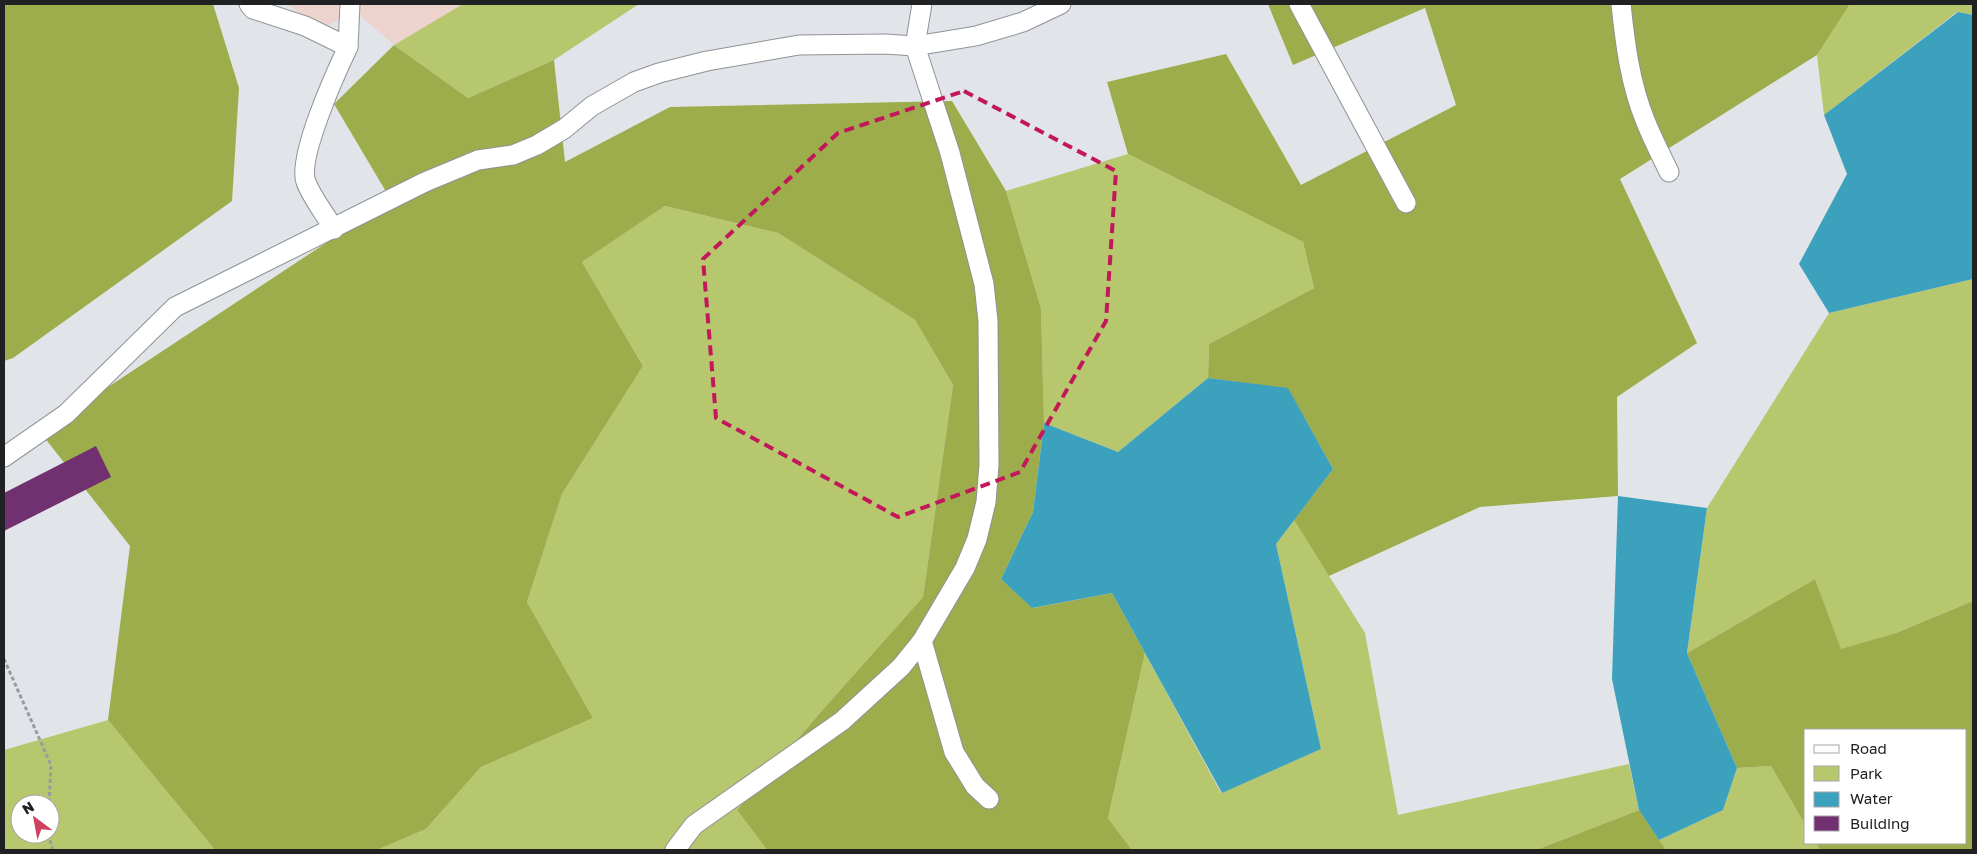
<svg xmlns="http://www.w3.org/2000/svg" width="1977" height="854" viewBox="0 0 1977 854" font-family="'Golos Text',sans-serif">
<rect width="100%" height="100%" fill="#e1e4e8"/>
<polygon fill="#edd3ce" points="286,4 463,4 394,45 357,13 323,27"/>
<g fill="#b6c76e" fill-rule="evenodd">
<polygon points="463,4 639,4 554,60 468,98 394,45"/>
<polygon points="1850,4 1973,4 1973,15 1957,12 1824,115 1817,55"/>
<polygon points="1128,154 1303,242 1314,288 1209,344 1208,378 1118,452 1044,423 1041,308 1006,191"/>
<polygon points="665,206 778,233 915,320 953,385 923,597 826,706 737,810 767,850 377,850 426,829 481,767 593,718 527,602 562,494 643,366 582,262"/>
<polygon points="1973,279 1973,601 1896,633 1841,650 1815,579 1687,653 1707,508 1829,313"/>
<polygon points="1294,520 1365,633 1398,815 1629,764 1639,810 1536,850 1132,850 1108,818 1145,653 1221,793 1321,749 1276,544"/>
<path d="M108,720L215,850H4V750ZM20,804H50V834H20Z"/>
<polygon points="1771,766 1806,826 1806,843 1816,843 1820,850 1666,850 1659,840 1723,810 1737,768"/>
</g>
<g fill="#9dad4b">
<polygon points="4,4 213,4 239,88 232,201 13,358 4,361"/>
<polygon points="1268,4 1850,4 1817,55 1620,179 1697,343 1617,397 1618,496 1480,507 1329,576 1294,520 1333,469 1288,389 1208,378 1209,344 1314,288 1303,242 1128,154 1107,82 1226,54 1301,185 1456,105 1425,8 1293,65"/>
<polygon points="394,45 468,98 554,60 565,162 670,107 952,101 1006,191 1041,308 1044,423 1033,512 1001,579 1033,608 1112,593 1145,653 1108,818 1132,850 767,850 737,810 826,706 923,597 953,385 915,320 778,233 665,206 582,262 643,366 562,494 527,602 593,718 481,767 426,829 377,850 215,850 108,720 130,546 40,432 391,200 334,104"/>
<polygon points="1815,579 1841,649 1896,633 1973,601 1973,850 1820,850 1816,843 1966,843 1966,730 1806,730 1806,826 1771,766 1737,768 1687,653"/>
<polygon points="1639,810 1666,850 1536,850"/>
</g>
<g fill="#3ba1bc">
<polygon points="1958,12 1973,15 1973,279 1829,313 1799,264 1847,174 1824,115"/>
<polygon points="1208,378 1288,388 1333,469 1276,544 1321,749 1222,793 1112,593 1032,608 1001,579 1033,512 1044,423 1118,452"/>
<polygon points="1618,496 1707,508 1687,653 1737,768 1723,810 1659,840 1639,810 1612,679"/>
</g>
<polygon fill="#713070" points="96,446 111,477 4,531 4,493"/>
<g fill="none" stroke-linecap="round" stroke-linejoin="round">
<g stroke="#8f9296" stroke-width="21">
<g id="minor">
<path d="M249,4L253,9L305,26L348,47C336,72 297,158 306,182C312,198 325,214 334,229"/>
<polyline points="1299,4 1406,203"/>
<path d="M1621,4C1625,43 1630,83 1645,120C1652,138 1661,155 1669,172"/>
<polyline points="348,47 350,4"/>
<polyline points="4,457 66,414 175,307 425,182 478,160 513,155 537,145 564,129 592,106 634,82 659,73 707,61 799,45 885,44 915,46 976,36 1023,22 1061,4"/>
<polyline points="922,641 954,752 975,786 989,799"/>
<polyline points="675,850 694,825 842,721 901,667 922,641 965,568 977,539 986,502 989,465 988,321 984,284 950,153 915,46 922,4"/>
</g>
</g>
<g stroke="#999b9e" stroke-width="3" stroke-dasharray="4 2.5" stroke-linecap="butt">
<polyline points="4,659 51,765 49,804"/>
<polyline points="48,834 53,850"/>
</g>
<use href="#minor" stroke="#fff" stroke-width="19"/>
</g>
<path fill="none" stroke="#c2185b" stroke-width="4" stroke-dasharray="10 6" stroke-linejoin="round" d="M964,91L1116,171L1106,321L1020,472L898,517L716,418L703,259L838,133Z"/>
<rect width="1977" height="854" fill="none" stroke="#202123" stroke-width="10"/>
<rect x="1804" y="729" width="162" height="115" fill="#ffffff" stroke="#a6a6a7"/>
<rect x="1814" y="745" width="25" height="8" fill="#ffffff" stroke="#a6a6a7"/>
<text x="1850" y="754" font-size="15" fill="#202123">Road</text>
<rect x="1814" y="766" width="25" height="15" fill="#b6c76e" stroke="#a6a6a7"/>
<text x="1850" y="779" font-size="15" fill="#202123">Park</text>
<rect x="1814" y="792" width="25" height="15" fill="#3ba1bc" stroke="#a6a6a7"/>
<text x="1850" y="804" font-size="15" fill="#202123">Water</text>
<rect x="1814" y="816" width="25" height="15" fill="#713070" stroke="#a6a6a7"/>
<text x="1850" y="829" font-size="15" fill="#202123">Building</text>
<g transform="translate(35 819) rotate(328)"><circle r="24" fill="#ffffff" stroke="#a6a6a7"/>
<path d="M0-4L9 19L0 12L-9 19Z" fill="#d04060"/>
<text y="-8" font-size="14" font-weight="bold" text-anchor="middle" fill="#202123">N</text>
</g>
</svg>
